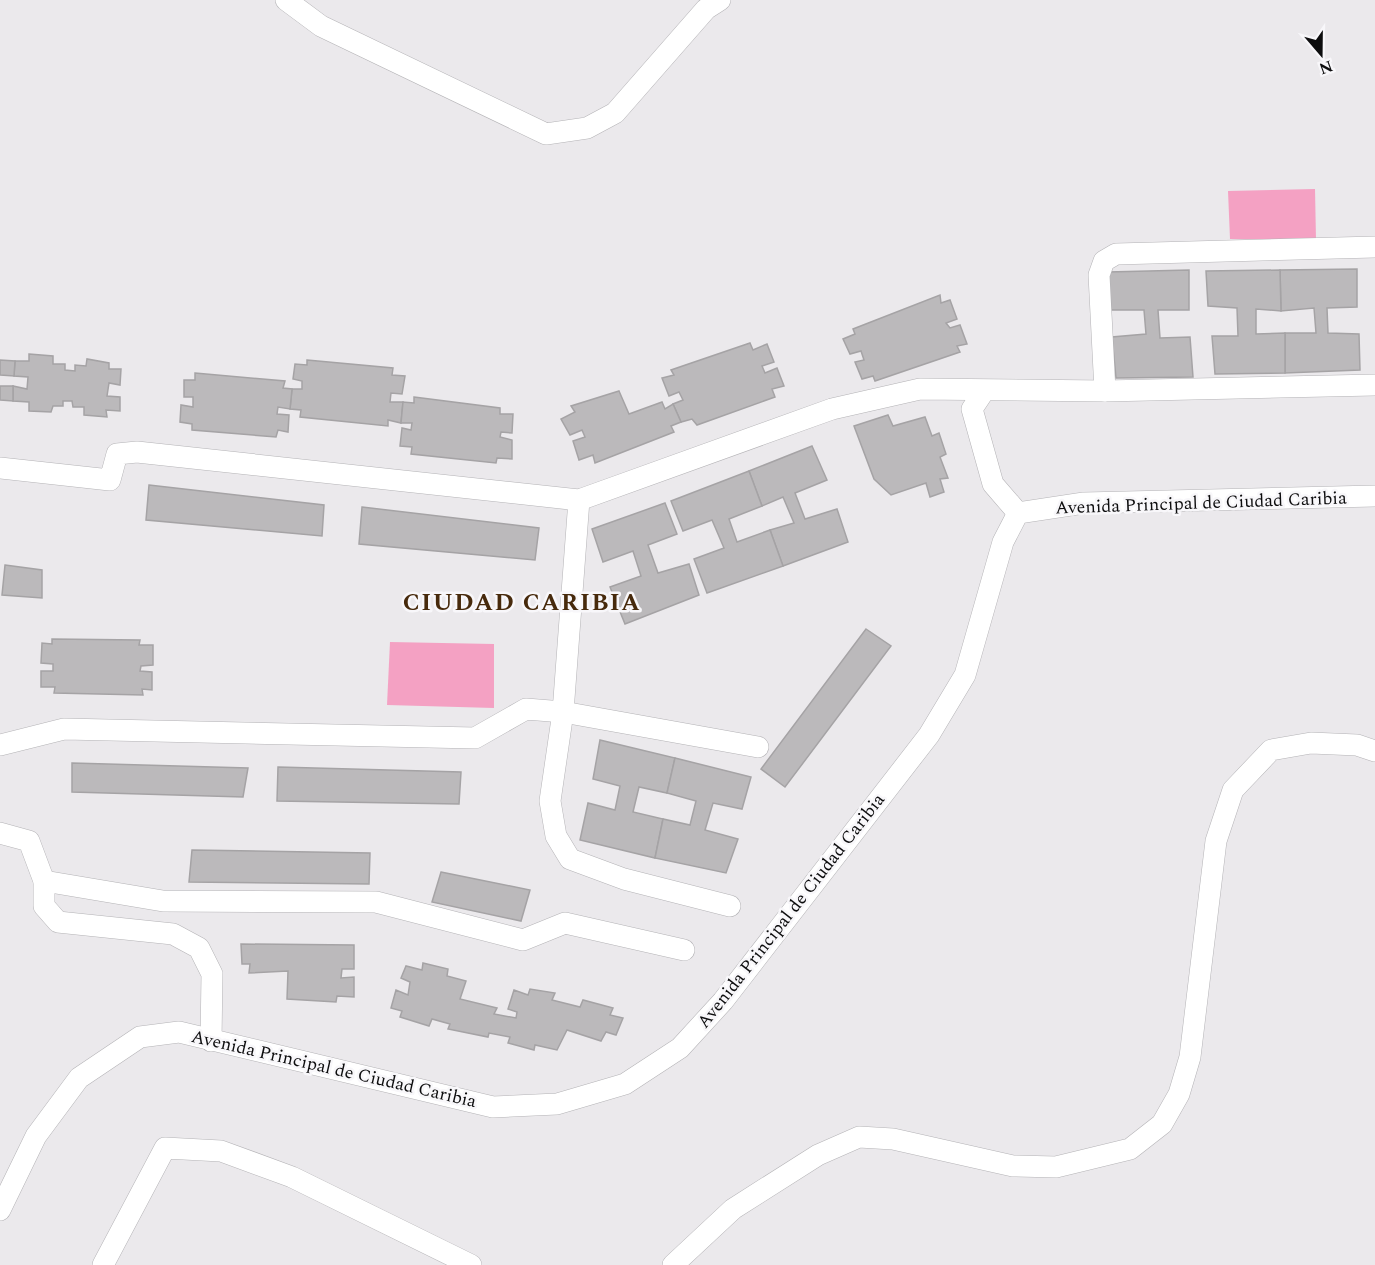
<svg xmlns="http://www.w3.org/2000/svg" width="1375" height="1265" viewBox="0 0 1375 1265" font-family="Spectral,serif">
<rect width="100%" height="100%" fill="#ebe9ec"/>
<g fill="#f4a1c3">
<polygon points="1315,189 1316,240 1230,239 1228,191"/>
<polygon points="390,642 494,644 494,708 387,705"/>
</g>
<g fill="#bbb9bb" stroke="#a5a3a5" stroke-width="1.5">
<polygon points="1357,269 1357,307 1327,308 1328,333 1359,334 1360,370 1285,373 1285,333 1316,333 1314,308 1281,311 1280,270"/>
<polygon points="1189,270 1189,310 1158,310 1160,338 1190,337 1193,377 1116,378 1112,337 1146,334 1144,310 1111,310 1108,272"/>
<polygon points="1280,270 1281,311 1256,309 1256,334 1285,333 1285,373 1215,374 1212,336 1238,336 1237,308 1208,306 1206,271"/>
<polygon points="940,295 941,303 950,300 957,319 946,323 950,328 960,325 967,344 957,346 960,352 875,381 873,376 862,379 855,362 864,360 861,351 850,354 843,339 855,334 853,329"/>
<polygon points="750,343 753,350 767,344 774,362 762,366 765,373 777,368 784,386 772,389 775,397 697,425 692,419 681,422 673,404 683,400 679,392 669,396 662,378 674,375 671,370"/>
<polygon points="29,354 53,356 53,364 65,364 65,370 75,371 75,365 86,366 87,359 109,363 109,369 121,369 120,385 109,383 107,396 120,397 120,411 106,410 107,417 84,415 84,407 73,407 72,401 63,401 63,406 53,406 51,412 29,411 29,402 13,401 13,386 27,389 28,377 14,376 15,361 29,361"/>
<polygon points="0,360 15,361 14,376 0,375"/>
<polygon points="307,360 393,368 392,375 405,376 402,394 391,393 390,402 403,402 401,423 388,420 388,426 300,417 301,410 290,409 292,389 302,389 302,381 293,379 295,364 307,365"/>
<polygon points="195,373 285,381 283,388 292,389 290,409 278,407 277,414 289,415 288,432 278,430 276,437 192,430 192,424 180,422 181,405 193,407 193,397 184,397 184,380 195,380"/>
<polygon points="0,386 13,386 13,401 0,400"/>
<polygon points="619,391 629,414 662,402 665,409 673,404 681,422 671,426 674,432 595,463 593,455 579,460 573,441 585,437 582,430 570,435 561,419 575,412 571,406"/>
<polygon points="414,397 500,408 500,414 513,414 512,433 501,432 500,437 512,440 512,459 497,458 496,463 411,454 412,447 400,446 402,428 411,430 412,423 401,423 403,402 414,403"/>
<polygon points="888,415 893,426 925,417 932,436 939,433 946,454 940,457 948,478 940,479 944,492 930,497 926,483 891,495 874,479 854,426"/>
<polygon points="812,446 827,480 795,493 805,519 837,509 848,542 783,566 770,530 794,523 783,497 762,506 749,471"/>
<polygon points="749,471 762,506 729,519 737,542 770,530 783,566 707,593 694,559 724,548 712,520 683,531 671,501"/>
<polygon points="149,485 324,505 322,536 146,520"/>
<polygon points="665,503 677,534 648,545 658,573 689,564 699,595 625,624 610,587 641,576 633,551 603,562 592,529"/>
<polygon points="362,507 539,528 535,560 359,544"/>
<polygon points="5,565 42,570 42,598 2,595"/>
<polygon points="866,629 891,646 785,787 761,769"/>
<polygon points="52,639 140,640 139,645 153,645 153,665 141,666 140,671 152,672 152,690 142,689 143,695 54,693 55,687 41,687 41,671 53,671 53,664 41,663 42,643 52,644"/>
<polygon points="600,740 675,758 667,793 639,787 633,812 663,819 655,858 580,840 588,803 615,810 620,786 593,779"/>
<polygon points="675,758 751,777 742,809 713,803 705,830 738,839 726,873 655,858 663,819 690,825 696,801 667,793"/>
<polygon points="72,763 248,768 243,797 72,792"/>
<polygon points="278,767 461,772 459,804 277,801"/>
<polygon points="192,850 370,853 369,884 189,882"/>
<polygon points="441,872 530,890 521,921 432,902"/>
<polygon points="241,944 354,945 354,969 342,969 341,978 354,977 354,997 337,996 336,1002 287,999 288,971 249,973 250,964 242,964"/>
<polygon points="423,963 448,969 447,976 466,981 460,999 497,1008 494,1014 516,1018 517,1012 508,1009 514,990 528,995 530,989 555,993 552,1000 580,1007 583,1000 613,1008 610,1015 623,1018 616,1035 606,1032 601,1041 567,1030 557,1050 535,1045 534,1050 508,1043 510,1037 489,1033 488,1037 448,1029 450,1024 432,1019 429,1026 400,1017 402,1011 391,1008 396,990 408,995 410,982 401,978 406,966 422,970"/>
</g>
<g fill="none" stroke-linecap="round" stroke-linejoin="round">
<g stroke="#b4b3b6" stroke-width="22">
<g id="minor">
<polyline points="286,0 321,26 546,134 587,128 615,113 706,9 720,0"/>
<polyline points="984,391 972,409 993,484 1018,513"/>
<polyline points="1105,391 1099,275 1104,261 1116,254 1375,247"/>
<polyline points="0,468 110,480 117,454 137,452 579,500 832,409 920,389 1105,391 1375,385"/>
<polyline points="579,500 563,712 550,801 556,836 570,859 624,879 730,906"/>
<polyline points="0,745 64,729 475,738 526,709 563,712 758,747"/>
<polyline points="0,833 29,841 44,881 44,906 58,922 173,934 199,948 212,974 211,1041"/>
<polyline points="44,881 163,901 376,902 523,940 565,923 684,950"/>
<polyline points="0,1210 36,1136 79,1078 140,1037 179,1032 493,1107 557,1104 625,1084 680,1048 723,1001 929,735 965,675 1003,542 1018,513 1084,503 1375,496"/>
<polyline points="103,1265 165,1148 221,1151 292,1177 471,1265"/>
<polyline points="673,1265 733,1209 818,1155 859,1137 893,1139 1013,1166 1056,1167 1130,1149 1162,1124 1179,1094 1190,1057 1216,841 1233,790 1271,750 1311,743 1357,745 1375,751"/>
</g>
</g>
<use href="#minor" stroke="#fff" stroke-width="21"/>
</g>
<g text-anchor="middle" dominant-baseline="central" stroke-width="5" stroke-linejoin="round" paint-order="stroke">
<g font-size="18" fill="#0d0d0e" stroke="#f8f7fa">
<text transform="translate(1201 503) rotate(-2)">Avenida Principal de Ciudad Caribia</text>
<text transform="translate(791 911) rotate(-52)">Avenida Principal de Ciudad Caribia</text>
<text transform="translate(334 1069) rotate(13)">Avenida Principal de Ciudad Caribia</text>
</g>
<g font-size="24" font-weight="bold" letter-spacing="1.5" fill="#472a0c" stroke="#f8f7fa">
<text x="522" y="603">CIUDAD CARIBIA</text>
</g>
</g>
<g transform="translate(1321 54) rotate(160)" stroke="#f8f7fa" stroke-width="4.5" paint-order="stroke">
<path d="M0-4.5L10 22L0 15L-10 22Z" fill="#0d0d0e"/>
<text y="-9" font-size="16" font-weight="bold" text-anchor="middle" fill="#0d0d0e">N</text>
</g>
</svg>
